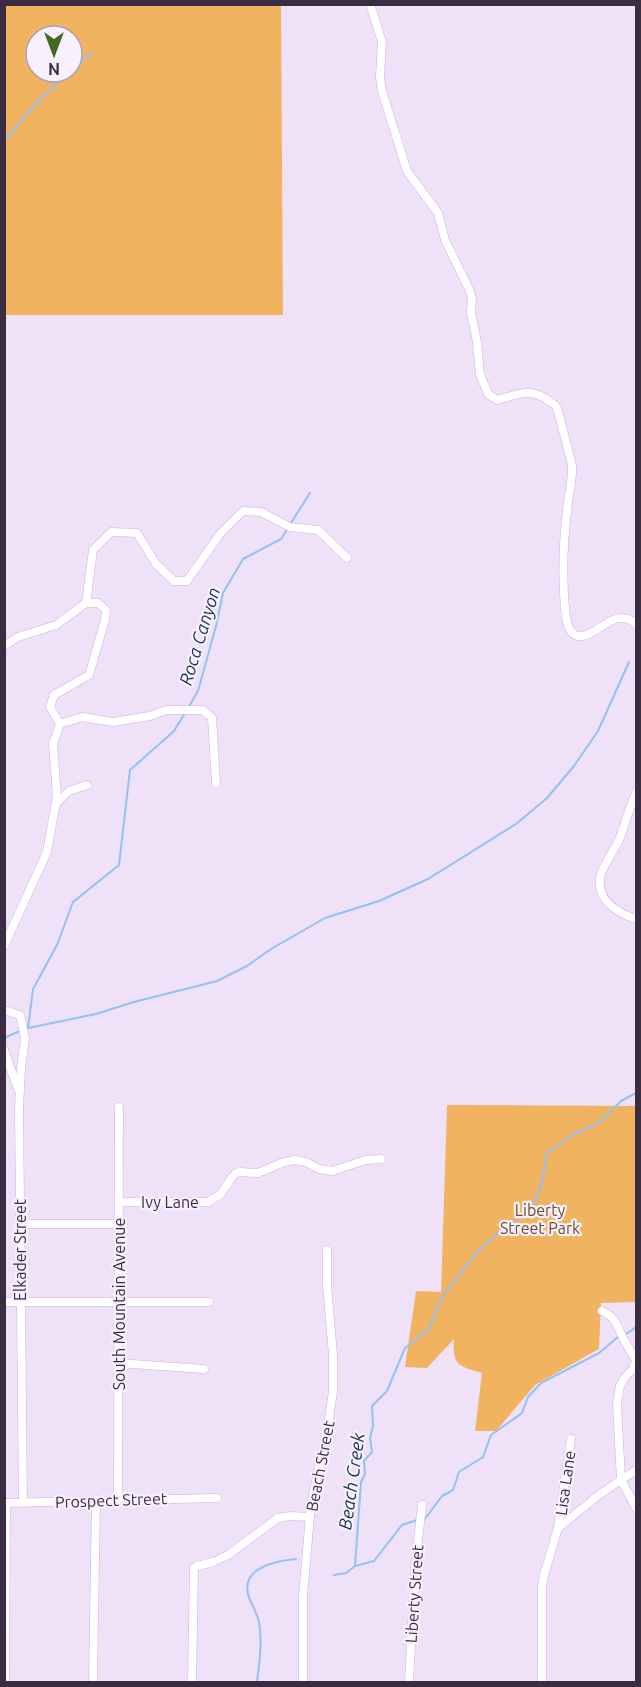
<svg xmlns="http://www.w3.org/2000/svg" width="641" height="1687" viewBox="0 0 641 1687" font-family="Ubuntu,sans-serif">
<rect width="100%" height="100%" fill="#efe1f8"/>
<g fill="#f2b361" fill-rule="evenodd">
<path d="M4,5H281L283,315H5ZM36,36H72V72H36Z"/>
<path d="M447,1105L636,1106V1302L601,1303L599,1349L535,1385L496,1431H475L482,1373C459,1366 452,1366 454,1339L427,1368L405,1367L416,1291L441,1292Z"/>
</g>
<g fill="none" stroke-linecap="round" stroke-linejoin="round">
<g stroke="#94c0f3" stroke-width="2">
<polyline points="72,70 92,52"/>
<polyline points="4,141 40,99 69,72"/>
<polyline points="291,523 310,493"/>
<polyline points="188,708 198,691 216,626 223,593 243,559 281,539 288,528"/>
<polyline points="28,1028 96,1014 134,1002 217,981 247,966 271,949 325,918 379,901 428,879 516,824 547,798 574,766 598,731 629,662"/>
<polyline points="28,1028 33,989 57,945 73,902 119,865 130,770 174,731 185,713"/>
<polyline points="4,1038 22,1030"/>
<polyline points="624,1334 628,1333 636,1327"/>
<polyline points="423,1519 425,1519 442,1496 453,1490 459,1472 483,1457 491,1435 522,1413 528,1397 541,1383 599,1353 619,1336"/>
<polyline points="355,1566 374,1561 402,1525 417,1520"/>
<polyline points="334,1575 346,1573 355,1566 361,1482 365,1474 364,1461 372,1452 370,1438 373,1426 372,1406 387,1391 405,1348 429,1329 443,1295 478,1251 498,1233 531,1209 541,1186 547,1153 571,1136 600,1122 621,1101 636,1093"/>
<path d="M257,1682C259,1666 262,1648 260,1631C260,1619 255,1611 250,1600C237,1569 273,1561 296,1559"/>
</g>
<g stroke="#d1afe7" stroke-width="9">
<g id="street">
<path d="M370,4L382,42L380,77L382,91L407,171L438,213L445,240L469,289L472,298L471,312L477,342L480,374L488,394L497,400C518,395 529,386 549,401C554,404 556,405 558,411L572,465C573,481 568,495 567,511C563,544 562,575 565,608C566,617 567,633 577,636C596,640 614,604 636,624"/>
<polyline points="86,603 93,550 111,532 137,533 156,564 174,581 187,581 220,534 243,511 261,512 290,527 318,530 347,558"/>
<polyline points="4,646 18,637 56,625 86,603 98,603 106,610 105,620 89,675 54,695 50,707 60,724"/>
<polyline points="60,724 82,717 113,722 150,716 166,710 203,710 212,718 216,783"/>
<path d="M636,793C629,808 625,825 619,840C614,851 601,868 600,878C597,901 618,913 636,919"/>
<polyline points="56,804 69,791 87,785"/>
<polyline points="4,946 47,852 57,796 53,744 60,724"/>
<polyline points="4,1010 20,1015 25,1038 21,1068 19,1108 23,1503"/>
<polyline points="4,1050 18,1089"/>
<polyline points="120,1202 208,1202 221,1194 232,1177 236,1173 240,1172 258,1173 284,1162 295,1160 306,1162 319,1169 332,1171 366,1160 381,1159"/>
<polyline points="20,1224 120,1224"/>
<polyline points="4,1302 209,1302"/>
<path d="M602,1311C618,1319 616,1325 623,1338C627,1346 632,1353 636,1360L633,1369L625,1377L620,1386L617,1404L621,1480L636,1508"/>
<polyline points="118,1363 204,1369"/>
<polyline points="118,1500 119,1107"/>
<polyline points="4,1503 217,1498"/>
<polyline points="558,1528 571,1439"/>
<polyline points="5,1682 6,1503"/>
<polyline points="93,1682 96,1500"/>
<polyline points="192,1682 194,1568 197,1566 213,1562 228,1555 278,1518 290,1516 310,1517"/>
<polyline points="303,1682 303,1596 311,1504 328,1426 333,1391 333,1355 327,1285 327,1250"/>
<polyline points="409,1682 415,1567 422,1505"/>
<polyline points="542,1682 542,1587 544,1575 558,1528 600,1494 636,1470"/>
</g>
</g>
<use href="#street" stroke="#fff" stroke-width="8"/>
</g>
<g text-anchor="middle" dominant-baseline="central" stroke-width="4.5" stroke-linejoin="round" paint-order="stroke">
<g font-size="16" fill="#3a2c43" stroke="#f8f1fd">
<text x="170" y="1202">Ivy Lane</text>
<text transform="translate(20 1250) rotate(-90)">Elkader Street</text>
<text transform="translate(119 1304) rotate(-90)">South Mountain Avenue</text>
<text transform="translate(320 1466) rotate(-79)">Beach Street</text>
<text transform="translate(565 1483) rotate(-82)">Lisa Lane</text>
<text transform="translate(111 1500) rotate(-2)">Prospect Street</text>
<text transform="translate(414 1594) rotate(-86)">Liberty Street</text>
</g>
<g font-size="16" fill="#6c4e26" stroke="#f8f1fd">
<text x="540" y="1210">Liberty<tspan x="540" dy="18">Street Park</tspan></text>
</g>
<g font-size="18" font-style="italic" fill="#143354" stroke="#f8f1fd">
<text transform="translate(199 636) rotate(-73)">Roca Canyon</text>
<text transform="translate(351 1481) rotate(-82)">Beach Creek</text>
</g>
</g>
<rect width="641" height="1687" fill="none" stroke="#3a2c43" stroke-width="12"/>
<g transform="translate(54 54) rotate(180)"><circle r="28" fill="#f8f1fd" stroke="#aca2b3" stroke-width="1.5"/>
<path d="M0-4.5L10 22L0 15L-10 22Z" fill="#466922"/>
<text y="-9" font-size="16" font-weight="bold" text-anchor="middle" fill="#3a2c43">N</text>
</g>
</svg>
